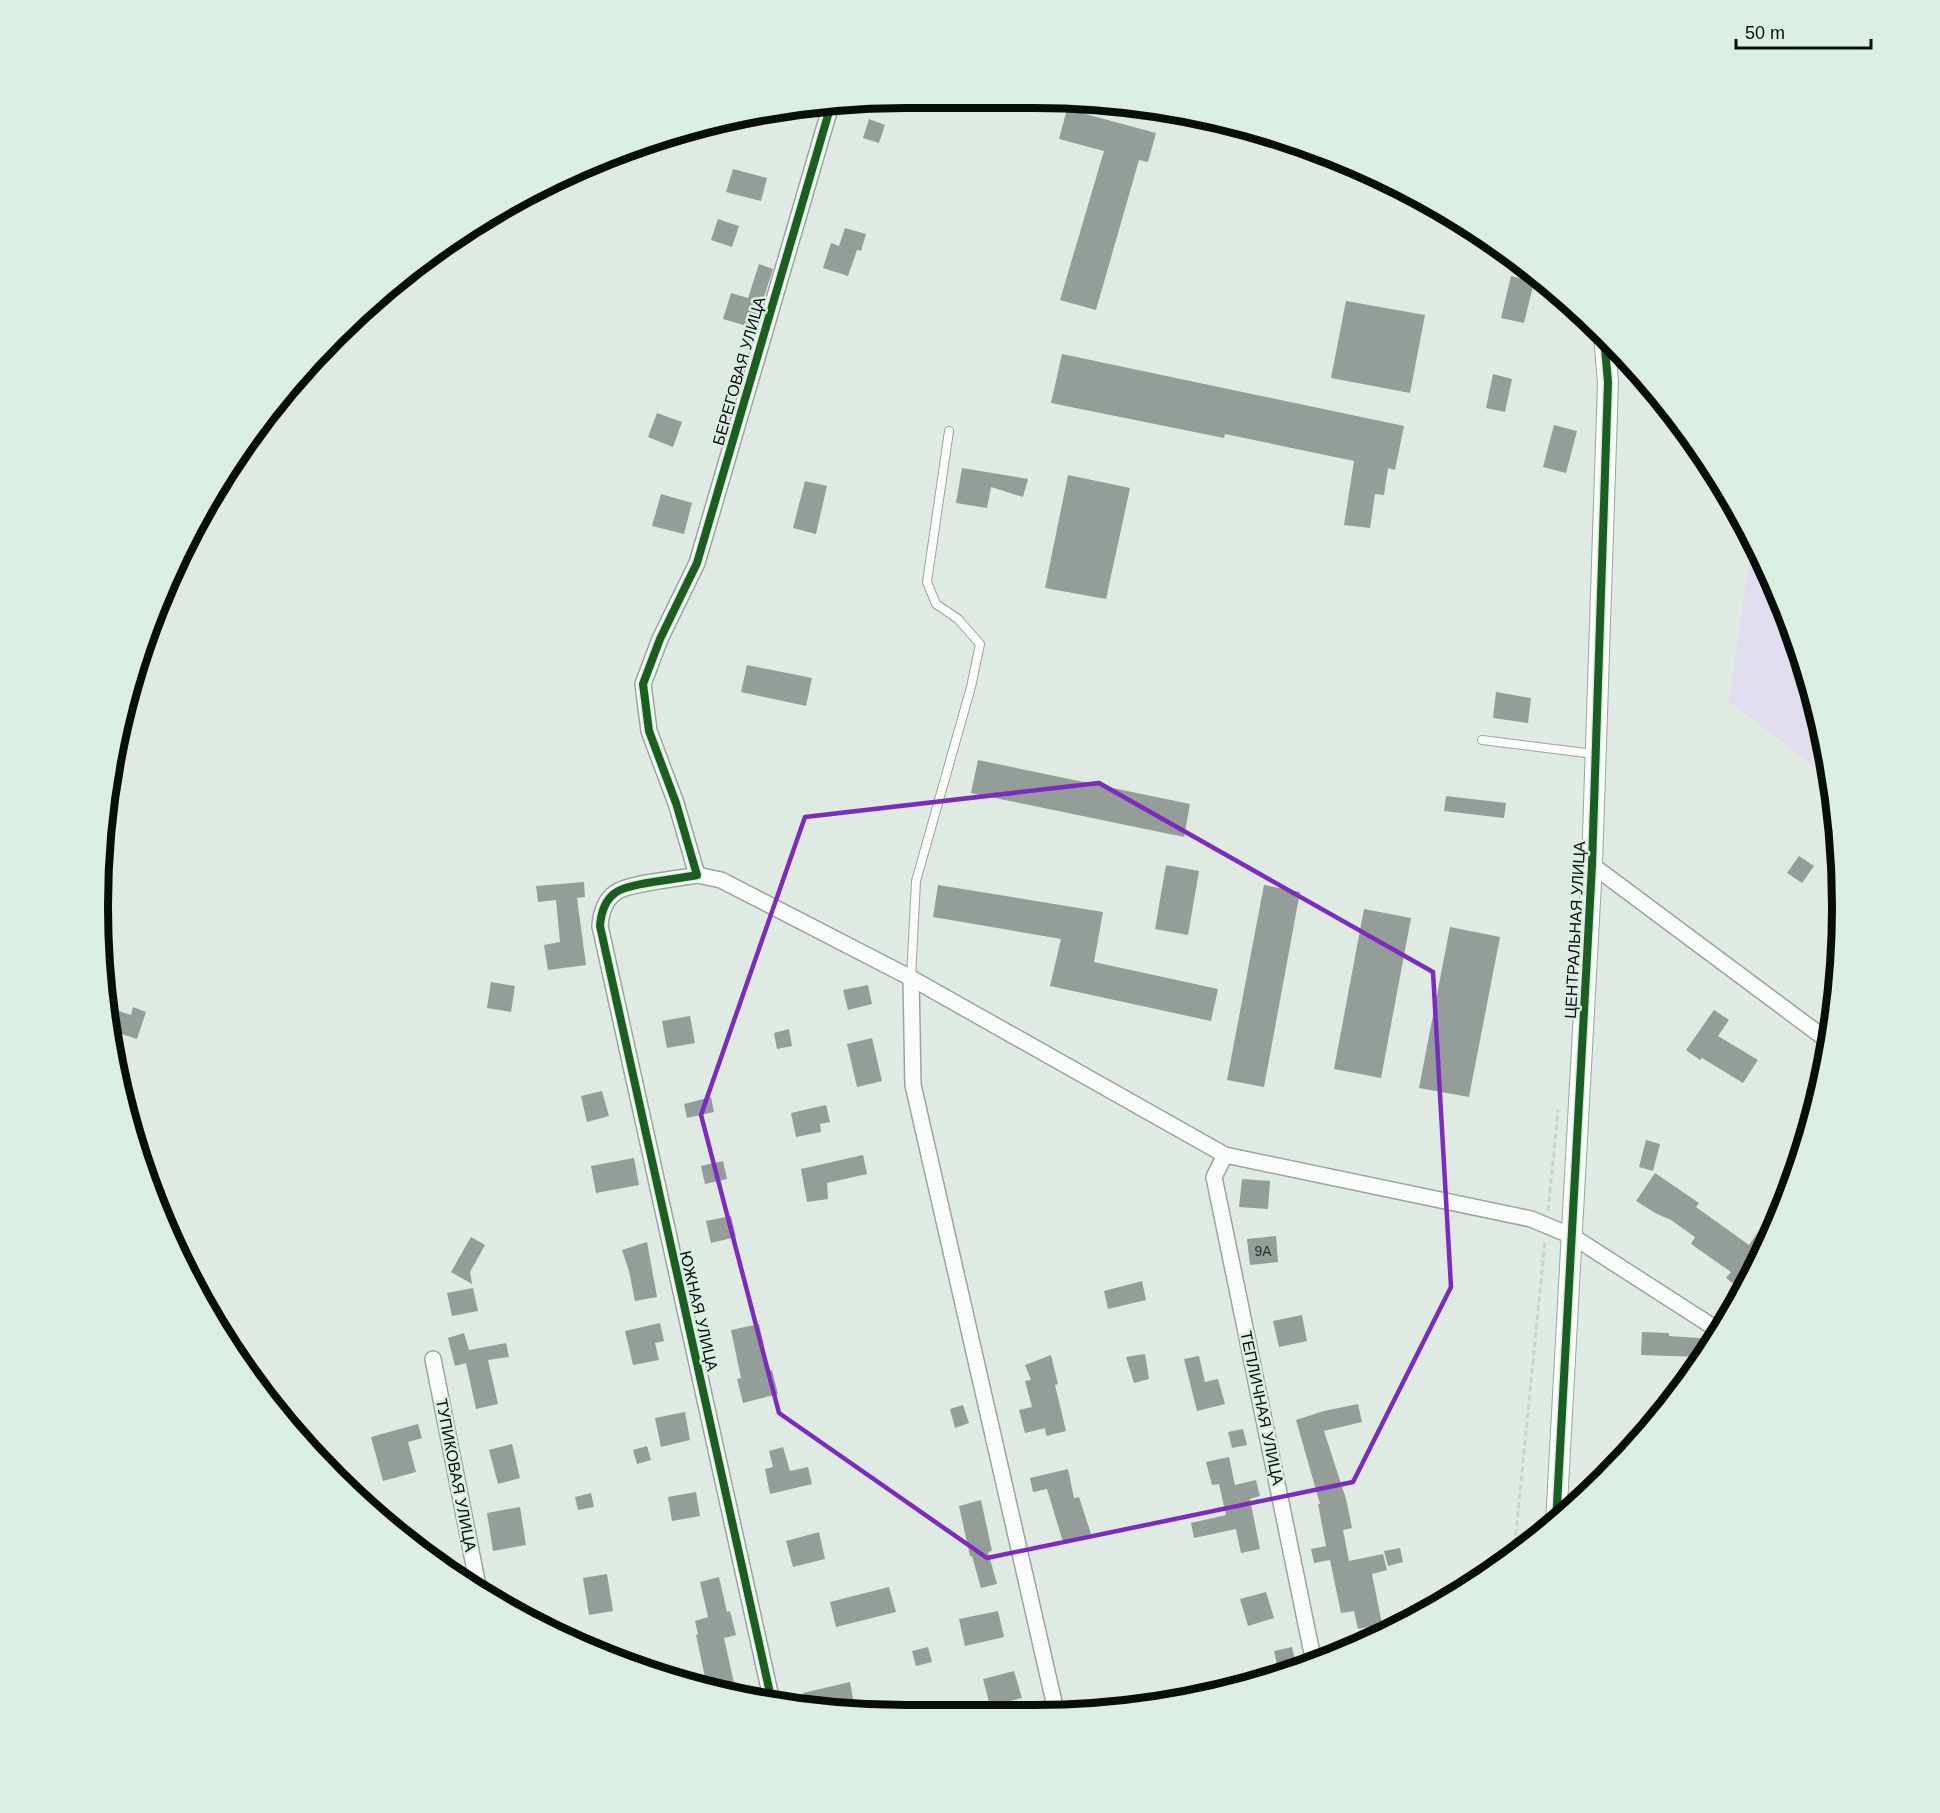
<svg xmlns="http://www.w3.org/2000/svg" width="1940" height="1813" viewBox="0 0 1940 1813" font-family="Helvetica,sans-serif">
<rect width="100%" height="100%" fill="#dfeae3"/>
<polygon fill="#e2dcef" points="1752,541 1799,646 1831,780 1729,701"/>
<g fill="#959d98">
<polygon points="1067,109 1156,133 1148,162 1139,160 1096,310 1060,300 1104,151 1059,139"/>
<polygon points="869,119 885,125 879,143 863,138"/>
<polygon points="733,169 767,178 761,201 726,192"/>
<polygon points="718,219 739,226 732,247 711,240"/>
<polygon points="845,228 866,234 861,251 857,250 848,276 823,268 831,243 839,246"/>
<polygon points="759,264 773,269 754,328 723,319 731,293 748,298"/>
<polygon points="1511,276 1534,282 1524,323 1501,318"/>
<polygon points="1346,301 1425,315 1410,393 1331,378"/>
<polygon points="1062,354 1404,426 1395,470 1388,468 1384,495 1375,494 1370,528 1344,525 1354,461 1225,434 1224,438 1051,403"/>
<polygon points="1493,374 1512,379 1505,412 1486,408"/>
<polygon points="657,413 682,422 673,447 648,437"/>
<polygon points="1554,425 1577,431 1566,473 1543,467"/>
<polygon points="962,468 1028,479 1023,497 991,487 987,508 956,503"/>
<polygon points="1068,475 1130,488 1106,599 1045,588"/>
<polygon points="805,481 827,486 816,534 793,528"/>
<polygon points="661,494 692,503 684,534 652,526"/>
<polygon points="747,665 812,678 806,706 741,692"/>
<polygon points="1496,692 1531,698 1528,723 1493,718"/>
<polygon points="978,760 1190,804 1184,837 971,793"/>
<polygon points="1446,796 1506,803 1504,818 1444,811"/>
<polygon points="1799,856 1814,866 1802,883 1787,873"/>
<polygon points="1166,865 1199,871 1188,935 1155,929"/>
<polygon points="584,882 585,897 577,898 586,965 548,970 544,945 560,942 556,900 538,902 536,886"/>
<polygon points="938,885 1103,912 1094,962 1218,989 1211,1021 1050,986 1061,939 933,917"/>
<polygon points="1264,885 1300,892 1264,1087 1227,1080"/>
<polygon points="1364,909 1411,918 1381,1078 1334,1069"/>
<polygon points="1450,927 1500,937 1469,1097 1419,1088"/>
<polygon points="491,982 515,986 511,1012 487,1008"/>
<polygon points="868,985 872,1004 848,1010 843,990"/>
<polygon points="104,1006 131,1015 133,1007 146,1012 137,1039 109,1030"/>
<polygon points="1714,1010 1729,1020 1718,1036 1758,1060 1743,1083 1702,1058 1700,1060 1686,1050"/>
<polygon points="690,1016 695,1043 667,1048 662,1021"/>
<polygon points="789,1029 792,1046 777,1049 774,1033"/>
<polygon points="872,1038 882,1081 857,1087 847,1044"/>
<polygon points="602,1091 609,1116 587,1122 581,1096"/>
<polygon points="711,1097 714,1112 687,1118 684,1104"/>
<polygon points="826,1105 830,1122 820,1124 821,1132 796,1137 791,1113"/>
<polygon points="1646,1140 1660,1144 1653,1171 1639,1167"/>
<polygon points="863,1155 867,1174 827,1183 828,1199 807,1202 801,1169"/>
<polygon points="634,1158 639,1185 596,1193 591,1166"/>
<polygon points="723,1161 727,1179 705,1184 701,1166"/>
<polygon points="1655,1173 1699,1203 1696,1207 1749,1245 1774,1209 1779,1212 1764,1252 1739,1288 1726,1278 1731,1272 1691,1244 1695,1237 1671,1220 1657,1214 1636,1201"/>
<polygon points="1242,1179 1270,1181 1268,1209 1239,1207"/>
<polygon points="731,1216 736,1237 711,1243 706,1221"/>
<polygon points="1276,1236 1278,1262 1250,1265 1247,1239"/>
<polygon points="471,1237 485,1245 470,1272 472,1284 451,1272"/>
<polygon points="647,1242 657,1297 635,1301 629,1271 622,1250"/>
<polygon points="1142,1281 1146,1300 1108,1309 1104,1291"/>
<polygon points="473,1288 478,1311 452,1316 447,1293"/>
<polygon points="1302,1315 1307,1341 1279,1347 1273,1321"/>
<polygon points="660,1323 664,1341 655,1343 659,1360 633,1365 625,1331"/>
<polygon points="759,1324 769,1371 772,1370 778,1394 743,1403 737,1379 741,1378 731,1330"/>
<polygon points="1642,1332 1669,1333 1669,1336 1713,1339 1701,1357 1641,1355"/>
<polygon points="464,1333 469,1350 506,1343 509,1357 488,1360 498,1404 476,1409 466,1363 455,1366 448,1338"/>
<polygon points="1145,1354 1149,1379 1134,1383 1126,1357"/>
<polygon points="1051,1355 1058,1384 1055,1385 1066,1431 1046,1436 1045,1428 1025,1433 1019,1410 1032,1407 1025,1381 1031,1380 1025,1365"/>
<polygon points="1199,1356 1205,1382 1218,1379 1225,1404 1197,1411 1184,1359"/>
<polygon points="1358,1404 1362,1422 1324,1431 1346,1499 1352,1528 1343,1530 1349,1561 1383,1554 1387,1570 1372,1574 1382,1624 1358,1629 1354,1611 1341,1613 1330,1560 1314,1563 1311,1549 1326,1546 1318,1504 1320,1504 1296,1420 1324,1411"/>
<polygon points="963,1405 969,1423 955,1428 950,1409"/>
<polygon points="685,1412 690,1440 661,1447 655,1418"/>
<polygon points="418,1424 422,1438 408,1442 416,1472 383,1481 371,1437"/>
<polygon points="1243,1429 1247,1445 1232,1448 1228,1432"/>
<polygon points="512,1444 520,1478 498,1484 489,1450"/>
<polygon points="647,1446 651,1460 637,1464 633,1450"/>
<polygon points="783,1447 790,1471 808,1467 812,1484 770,1494 765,1469 773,1467 769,1451"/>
<polygon points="1229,1457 1235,1485 1256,1480 1260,1496 1250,1499 1260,1549 1241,1553 1236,1529 1194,1538 1191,1523 1226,1515 1219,1484 1212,1485 1206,1462"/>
<polygon points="1068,1469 1074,1498 1079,1497 1091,1534 1063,1542 1047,1489 1033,1492 1030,1478"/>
<polygon points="696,1492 700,1516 672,1521 668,1497"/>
<polygon points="591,1493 594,1507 578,1510 575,1497"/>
<polygon points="981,1500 992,1551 988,1552 997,1584 981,1588 972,1556 970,1556 959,1506"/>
<polygon points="520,1507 526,1545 493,1551 487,1513"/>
<polygon points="819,1532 825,1559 793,1567 786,1541"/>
<polygon points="1400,1548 1403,1562 1388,1566 1384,1551"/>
<polygon points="607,1574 613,1611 589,1615 583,1578"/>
<polygon points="719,1577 727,1612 730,1611 736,1635 724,1638 734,1683 711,1688 707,1687 696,1635 698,1634 695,1621 708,1617 700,1582"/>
<polygon points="889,1587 896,1612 836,1627 830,1602"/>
<polygon points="1266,1592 1274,1618 1248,1626 1240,1599"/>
<polygon points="998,1611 1004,1637 965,1646 959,1619"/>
<polygon points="928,1647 932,1662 916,1666 912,1651"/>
<polygon points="1292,1647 1296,1664 1278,1669 1274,1651"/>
<polygon points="1014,1671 1022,1698 990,1706 983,1679"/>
<polygon points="850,1682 855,1710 806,1706 803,1693"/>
</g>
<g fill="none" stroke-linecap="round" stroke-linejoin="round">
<g stroke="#9ca49f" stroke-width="10">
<g id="service">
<polyline points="1482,740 1594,754"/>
<polyline points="911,978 916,881 971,687 980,644 958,619 936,604 927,582 949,431"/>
</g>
</g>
<g stroke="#9ca49f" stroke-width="18">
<g id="minor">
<polyline points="1592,865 1827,1040"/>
<polyline points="697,875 721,880 911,978 1225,1155 1531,1219 1572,1236 1718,1330"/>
<polyline points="911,978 913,1085 1056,1711"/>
<polyline points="117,1067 142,1156 141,1169"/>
<polyline points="1225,1155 1214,1177 1314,1663"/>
<polyline points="433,1359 479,1591"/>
<path d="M772,1702L600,926C601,913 604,901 615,893C627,883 679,879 697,875L676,803L649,731L643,684L660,639L697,563L831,105"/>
</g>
</g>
<g stroke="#9ca49f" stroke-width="22">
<polyline id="tertiary" points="1556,1523 1592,865 1608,382 1604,337"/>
</g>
<g stroke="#ced0cf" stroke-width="3" stroke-dasharray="6 3" stroke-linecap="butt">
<polyline points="1548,1211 1558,1110"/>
<polyline points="1514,1553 1545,1241"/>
</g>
<use href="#service" stroke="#fafcfb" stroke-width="8"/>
<use href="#minor" stroke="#fafcfb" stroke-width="15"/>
<use href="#tertiary" stroke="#fafcfb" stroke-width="20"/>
<g stroke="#dbeee2" stroke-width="11">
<g id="cycleway">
<polyline points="1556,1523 1592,865 1608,382 1604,337"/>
<path d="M772,1702L600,926C601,913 604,901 615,893C627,883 679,879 697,875L676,803L649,731L643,684L660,639L697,563L831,105"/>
</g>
</g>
<use href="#cycleway" stroke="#1b5e20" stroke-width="8"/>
</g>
<path fill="none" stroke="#7b2cbf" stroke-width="4.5" stroke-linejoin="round" d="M1099,783L1433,972L1451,1287L1353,1482L987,1558L779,1413L701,1115L805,817Z"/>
<g text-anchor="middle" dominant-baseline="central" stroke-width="5" stroke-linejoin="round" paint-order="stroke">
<g font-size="14" fill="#2b322e">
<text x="1263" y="1251">9А</text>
</g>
<g font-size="16" fill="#080e0a" stroke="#dbeee2">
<text transform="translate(739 371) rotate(-74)">БЕРЕГОВАЯ УЛИЦА</text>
<text transform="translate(1575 930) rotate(-87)">ЦЕНТРАЛЬНАЯ УЛИЦА</text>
<text transform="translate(699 1311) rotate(77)">ЮЖНАЯ УЛИЦА</text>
<text transform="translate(1262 1408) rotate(78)">ТЕПЛИЧНАЯ УЛИЦА</text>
<text transform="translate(456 1475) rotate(79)">ТУПИКОВАЯ УЛИЦА</text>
</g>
</g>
<path d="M0 0H1940V1813H0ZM906 108H1034A798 798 0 0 1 1832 906V907A798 798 0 0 1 1034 1705H906A798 798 0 0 1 108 907V906A798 798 0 0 1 906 108Z" fill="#dbeee2" fill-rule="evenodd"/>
<path fill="none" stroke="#080e0a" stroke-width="8" d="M906 108H1034A798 798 0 0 1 1832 906V907A798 798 0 0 1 1034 1705H906A798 798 0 0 1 108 907V906A798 798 0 0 1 906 108Z"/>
<path d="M1736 39v9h135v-9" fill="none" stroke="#080e0a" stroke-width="3"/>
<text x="1745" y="39" font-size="18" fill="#080e0a" stroke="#dbeee2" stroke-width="4.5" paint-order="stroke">50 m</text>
</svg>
